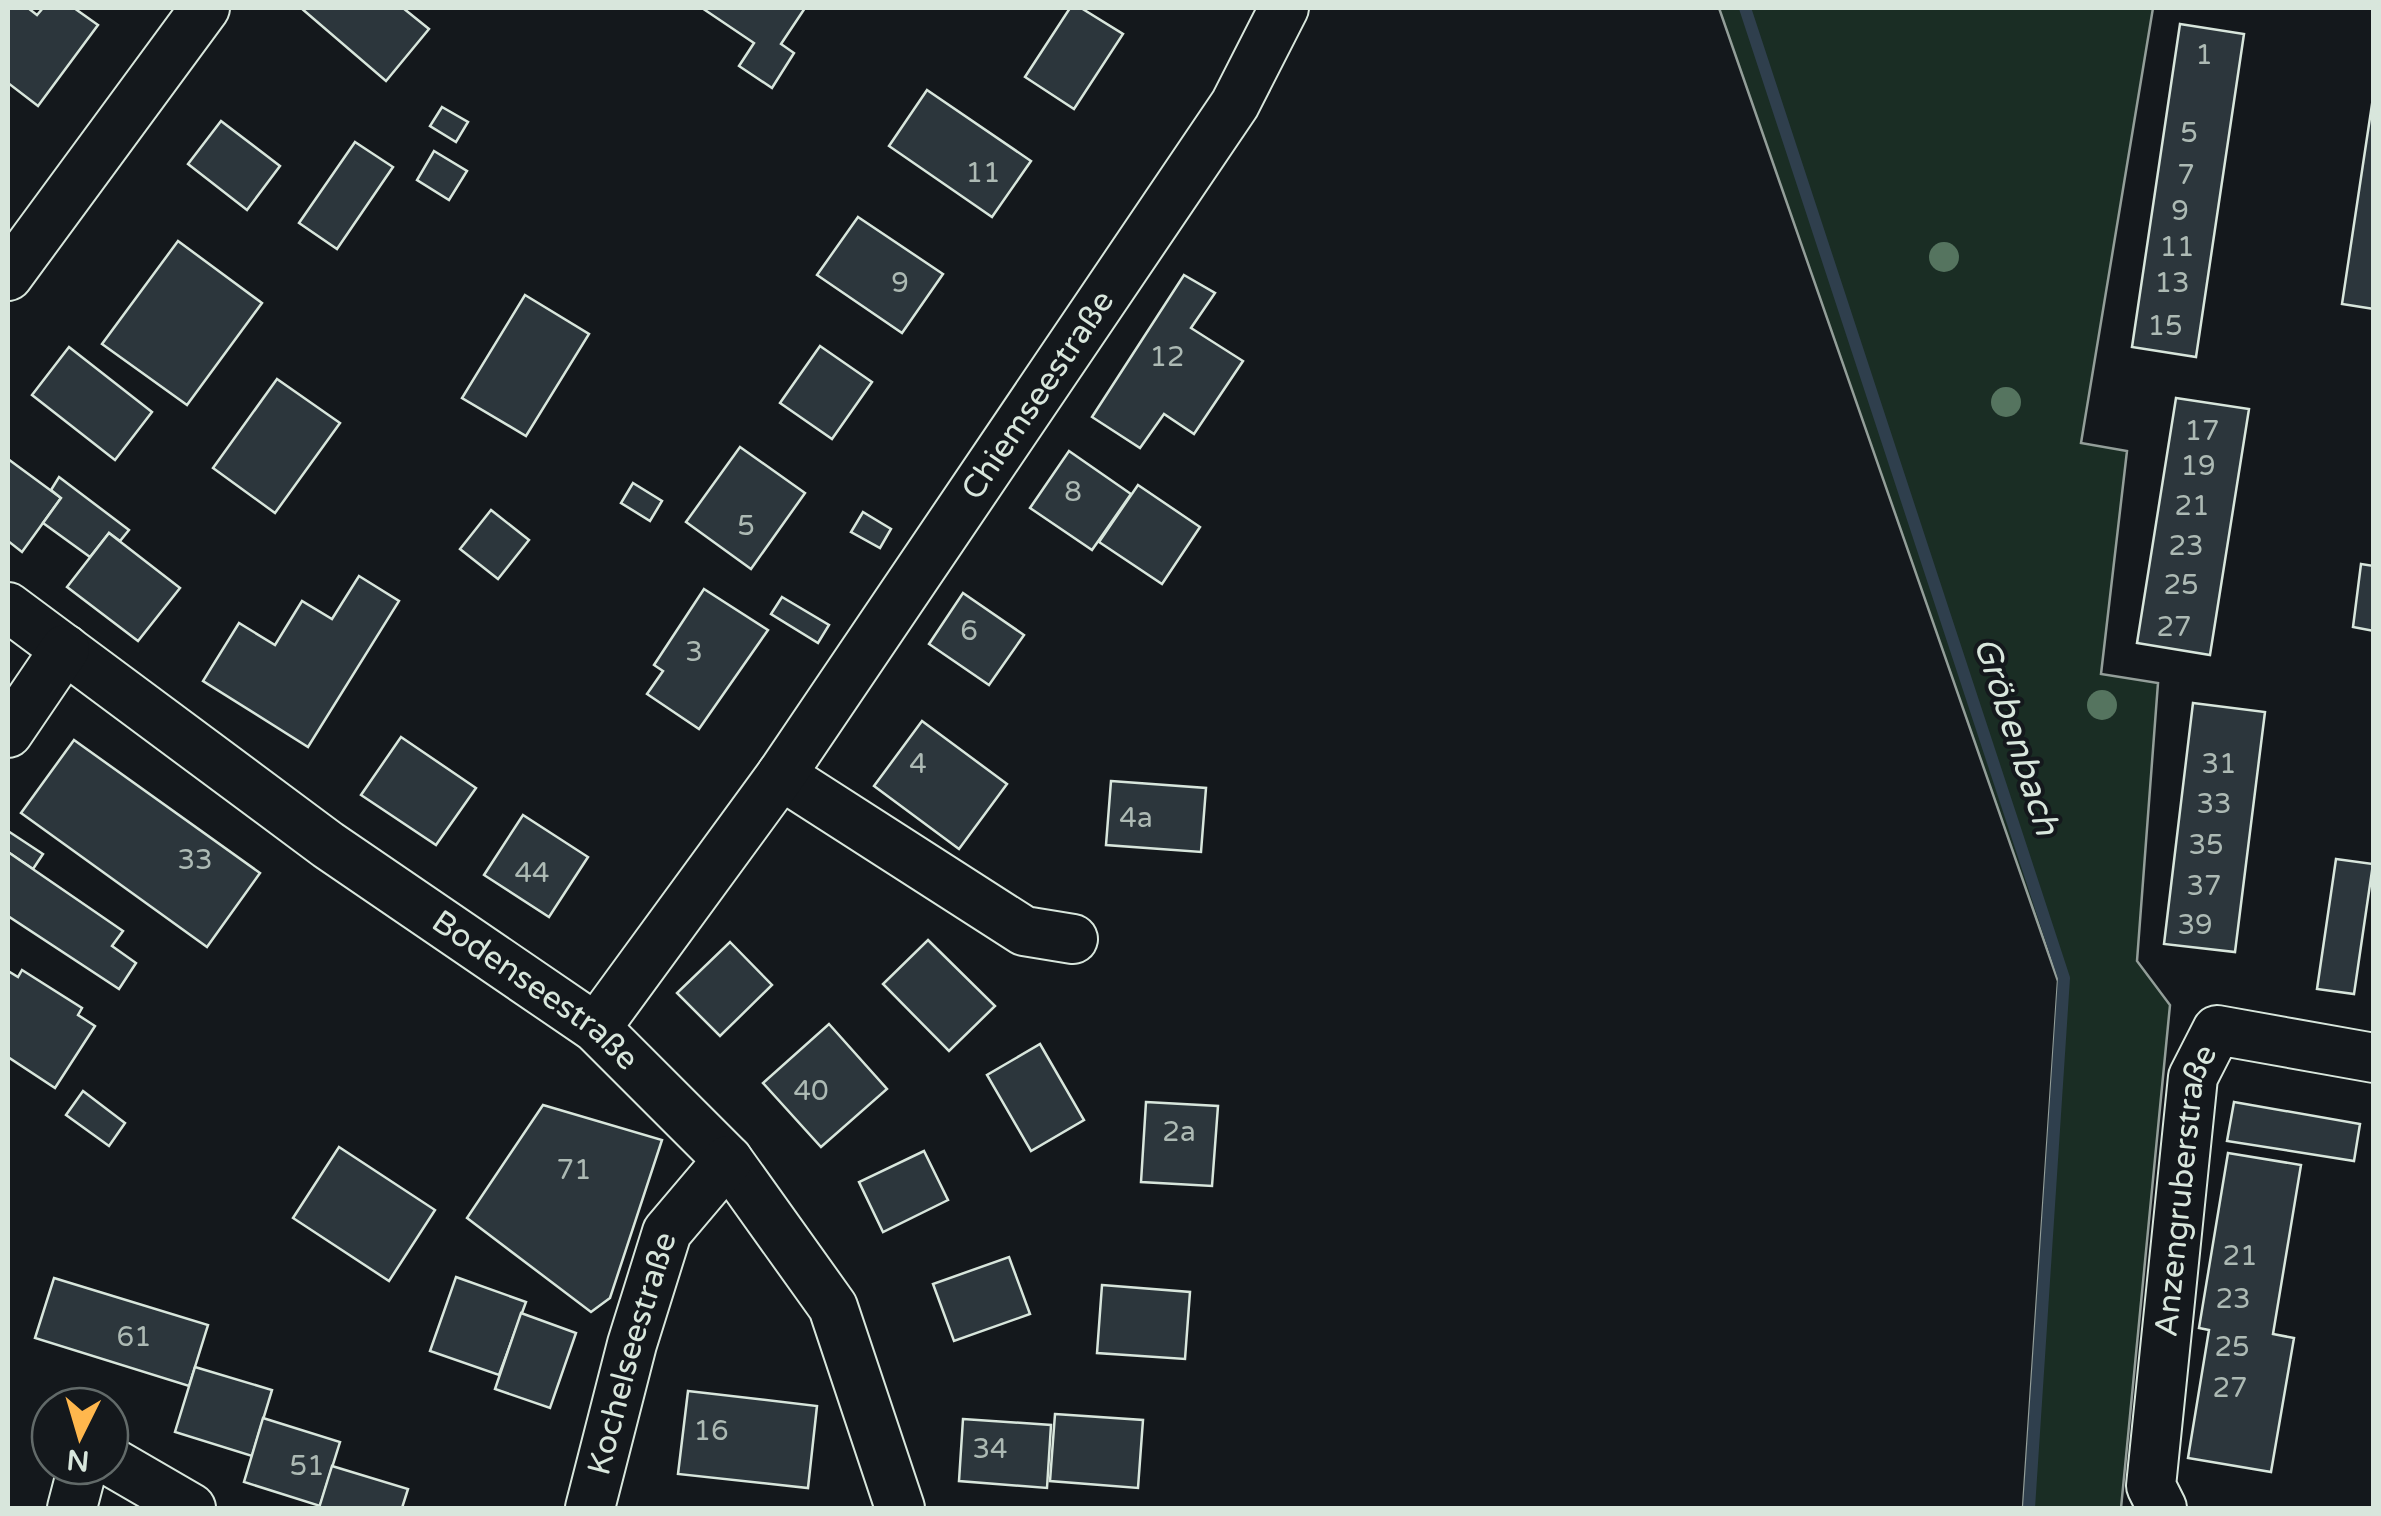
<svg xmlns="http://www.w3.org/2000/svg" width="2381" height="1516" viewBox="0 0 2381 1516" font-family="'Varela Round',sans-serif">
<rect width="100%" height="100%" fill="#14181c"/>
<polygon fill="#1a2d24" stroke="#939e99" stroke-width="2.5" points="1719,8 2153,8 2081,443 2127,451 2101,674 2158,683 2137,961 2170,1005 2121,1508 2023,1508 2058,981"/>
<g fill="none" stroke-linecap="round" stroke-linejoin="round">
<polyline stroke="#2f3f4d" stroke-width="12" points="1745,8 2064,978 2029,1508"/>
</g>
<g fill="#2c363c" stroke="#d8e6dc" stroke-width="2.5">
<polygon points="8,8 28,8 37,15 43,8 74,8 98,25 38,106 8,83"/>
<polygon points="301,8 403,8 429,29 386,81"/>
<polygon points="702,8 805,8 781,44 794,53 772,88 739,66 754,43"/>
<polygon points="1070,8 1081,8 1123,34 1074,109 1025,77"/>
<polygon points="2180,24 2244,34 2196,357 2132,347"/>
<polygon points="927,90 1031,161 992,217 889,146"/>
<polygon points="2374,91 2374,309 2342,304"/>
<polygon points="442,107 468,122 456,142 430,126"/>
<polygon points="221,121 280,166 247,210 188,164"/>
<polygon points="355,142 393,167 337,249 299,223"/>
<polygon points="434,151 467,171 449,200 417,180"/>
<polygon points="858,217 943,274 902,333 817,275"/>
<polygon points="178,241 262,303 187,405 102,344"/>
<polygon points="1184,275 1215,293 1191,328 1243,361 1194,434 1164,414 1140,448 1092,417"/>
<polygon points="525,295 589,334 526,436 462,398"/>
<polygon points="820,346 872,382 832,439 780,403"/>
<polygon points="69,347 152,412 115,460 32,395"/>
<polygon points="277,379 340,423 275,513 213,468"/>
<polygon points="2176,398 2249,409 2210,655 2137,643"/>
<polygon points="740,447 805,493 751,569 686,522"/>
<polygon points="1069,451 1131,494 1092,550 1030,508"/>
<polygon points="8,459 61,498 22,552 8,541"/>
<polygon points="59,477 129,530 120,541 109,533 90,557 43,523 61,498 51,490"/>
<polygon points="633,483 662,501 650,521 621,503"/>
<polygon points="1138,485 1200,527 1162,584 1099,542"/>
<polygon points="491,510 529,540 498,579 460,549"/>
<polygon points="863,512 891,529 880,548 851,532"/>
<polygon points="109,533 180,588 138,641 67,587"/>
<polygon points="2361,564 2374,566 2374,631 2353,627"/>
<polygon points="359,576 399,601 308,747 203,681 239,623 275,645 302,601 332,619"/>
<polygon points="704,589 768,630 699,729 647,694 663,671 654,665"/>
<polygon points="963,593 1024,635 989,685 929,644"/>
<polygon points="782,597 829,625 818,643 771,614"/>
<polygon points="2193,703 2265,712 2235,952 2164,944"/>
<polygon points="922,721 1007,784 959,849 874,786"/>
<polygon points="401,737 476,788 436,845 361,795"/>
<polygon points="74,740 260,873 207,947 21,813"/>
<polygon points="1111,781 1206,788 1201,852 1106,845"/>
<polygon points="523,815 588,857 549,917 484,875"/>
<polygon points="8,831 43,854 33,869 8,852"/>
<polygon points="8,852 123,931 112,946 136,963 119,989 8,916"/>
<polygon points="2336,859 2373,864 2354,994 2317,989"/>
<polygon points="928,940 995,1006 949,1051 883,984"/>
<polygon points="730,942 772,985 720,1036 677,993"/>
<polygon points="22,970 82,1008 78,1015 95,1026 55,1088 8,1057 8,971 18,977"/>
<polygon points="829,1024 887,1089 821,1147 763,1083"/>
<polygon points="1040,1044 1084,1120 1031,1151 987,1075"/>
<polygon points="83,1091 125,1123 109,1146 66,1115"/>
<polygon points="1146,1102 1218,1106 1212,1186 1141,1182"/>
<polygon points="2234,1102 2360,1124 2354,1161 2227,1141"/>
<polygon points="543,1105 662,1140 610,1298 591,1312 467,1218"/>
<polygon points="339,1147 435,1210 389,1281 293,1218"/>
<polygon points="924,1151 948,1200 883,1232 859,1182"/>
<polygon points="2228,1153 2301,1165 2273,1334 2294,1338 2271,1472 2188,1458 2209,1330 2199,1328"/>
<polygon points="1009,1257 1030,1314 954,1341 933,1284"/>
<polygon points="456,1277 526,1302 499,1375 430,1351"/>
<polygon points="54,1278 208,1325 189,1386 35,1338"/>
<polygon points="1102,1285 1190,1292 1185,1359 1097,1353"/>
<polygon points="521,1313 576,1333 550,1408 495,1389"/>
<polygon points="195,1367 272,1390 252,1456 175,1432"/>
<polygon points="688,1391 817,1406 808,1488 678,1474"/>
<polygon points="1055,1414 1143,1420 1138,1488 1050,1481"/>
<polygon points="263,1418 340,1442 320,1506 244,1482"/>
<polygon points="963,1419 1051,1425 1047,1488 959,1481"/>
<polygon points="332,1466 408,1489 402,1508 319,1508"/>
</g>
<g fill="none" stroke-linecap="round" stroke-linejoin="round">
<g stroke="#d8e6dc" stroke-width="52">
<g id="minor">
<polyline points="8,276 205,8"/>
<path id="s1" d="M8,607L328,845L596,1028L728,1160L833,1307L900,1508"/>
<polyline points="8,733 65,649"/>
<polyline points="781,775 1024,931 1073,939"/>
<path id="s2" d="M596,1028L781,775L1235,104L1284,8"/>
<polyline points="110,1461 191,1508"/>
<polyline points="72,1508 83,1466"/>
<path id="s3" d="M590,1508L632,1344L667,1232L728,1160"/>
<path id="s4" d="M2162,1508L2151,1486L2193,1077L2217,1030L2374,1058"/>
</g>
</g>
<use href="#minor" stroke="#14181c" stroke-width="48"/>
</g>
<g fill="#55745f">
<circle cx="1944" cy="257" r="15"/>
<circle cx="2006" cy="402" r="15"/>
<circle cx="2102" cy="705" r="15"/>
</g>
<g text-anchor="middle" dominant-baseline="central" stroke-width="8" stroke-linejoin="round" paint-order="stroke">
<g font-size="28" fill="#adbab4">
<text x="2204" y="55">1</text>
<text x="2189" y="133">5</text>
<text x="983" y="173">11</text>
<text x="2186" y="175">7</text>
<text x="2180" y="211">9</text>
<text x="2177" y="247">11</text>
<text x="900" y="283">9</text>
<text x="2172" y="283">13</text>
<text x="2165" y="326">15</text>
<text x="1167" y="357">12</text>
<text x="2202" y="431">17</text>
<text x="2198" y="466">19</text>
<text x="1073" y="492">8</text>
<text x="2192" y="506">21</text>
<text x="746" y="526">5</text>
<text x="2186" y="546">23</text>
<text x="2181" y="585">25</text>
<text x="2174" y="627">27</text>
<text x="969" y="631">6</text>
<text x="694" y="652">3</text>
<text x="918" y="764">4</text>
<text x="2219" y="764">31</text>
<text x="2214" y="804">33</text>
<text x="1136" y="818">4a</text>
<text x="2206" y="845">35</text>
<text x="195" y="860">33</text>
<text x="532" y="873">44</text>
<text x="2204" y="886">37</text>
<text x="2195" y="925">39</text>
<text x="811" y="1091">40</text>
<text x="1179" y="1132">2a</text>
<text x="574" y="1170">71</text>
<text x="2240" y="1256">21</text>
<text x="2233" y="1299">23</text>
<text x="134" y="1337">61</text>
<text x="2232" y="1347">25</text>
<text x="2230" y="1388">27</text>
<text x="711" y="1431">16</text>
<text x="990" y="1449">34</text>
<text x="307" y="1466">51</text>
</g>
<g font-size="32" fill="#d8e6dc" stroke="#14181c">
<text stroke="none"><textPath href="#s2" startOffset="772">Chiemseestraße</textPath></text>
<text stroke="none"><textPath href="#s1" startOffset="652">Bodenseestraße</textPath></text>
<text stroke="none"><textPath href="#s4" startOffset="322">Anzengruberstraße</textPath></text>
<text stroke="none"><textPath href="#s3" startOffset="160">Kochelseestraße</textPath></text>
</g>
<g font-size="35" font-style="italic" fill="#d8e6dc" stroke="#14181c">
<text transform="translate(2016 736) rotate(72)">Gröbenbach</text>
</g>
</g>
<rect width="2381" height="1516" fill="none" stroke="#d8e6dc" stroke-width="20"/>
<g transform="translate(80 1436) rotate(185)"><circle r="48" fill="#14181c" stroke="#626a69" stroke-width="2.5"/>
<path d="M0-8L18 38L0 25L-18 38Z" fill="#ffb74d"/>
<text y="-15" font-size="28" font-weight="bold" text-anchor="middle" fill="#d8e6dc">N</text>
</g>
</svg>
